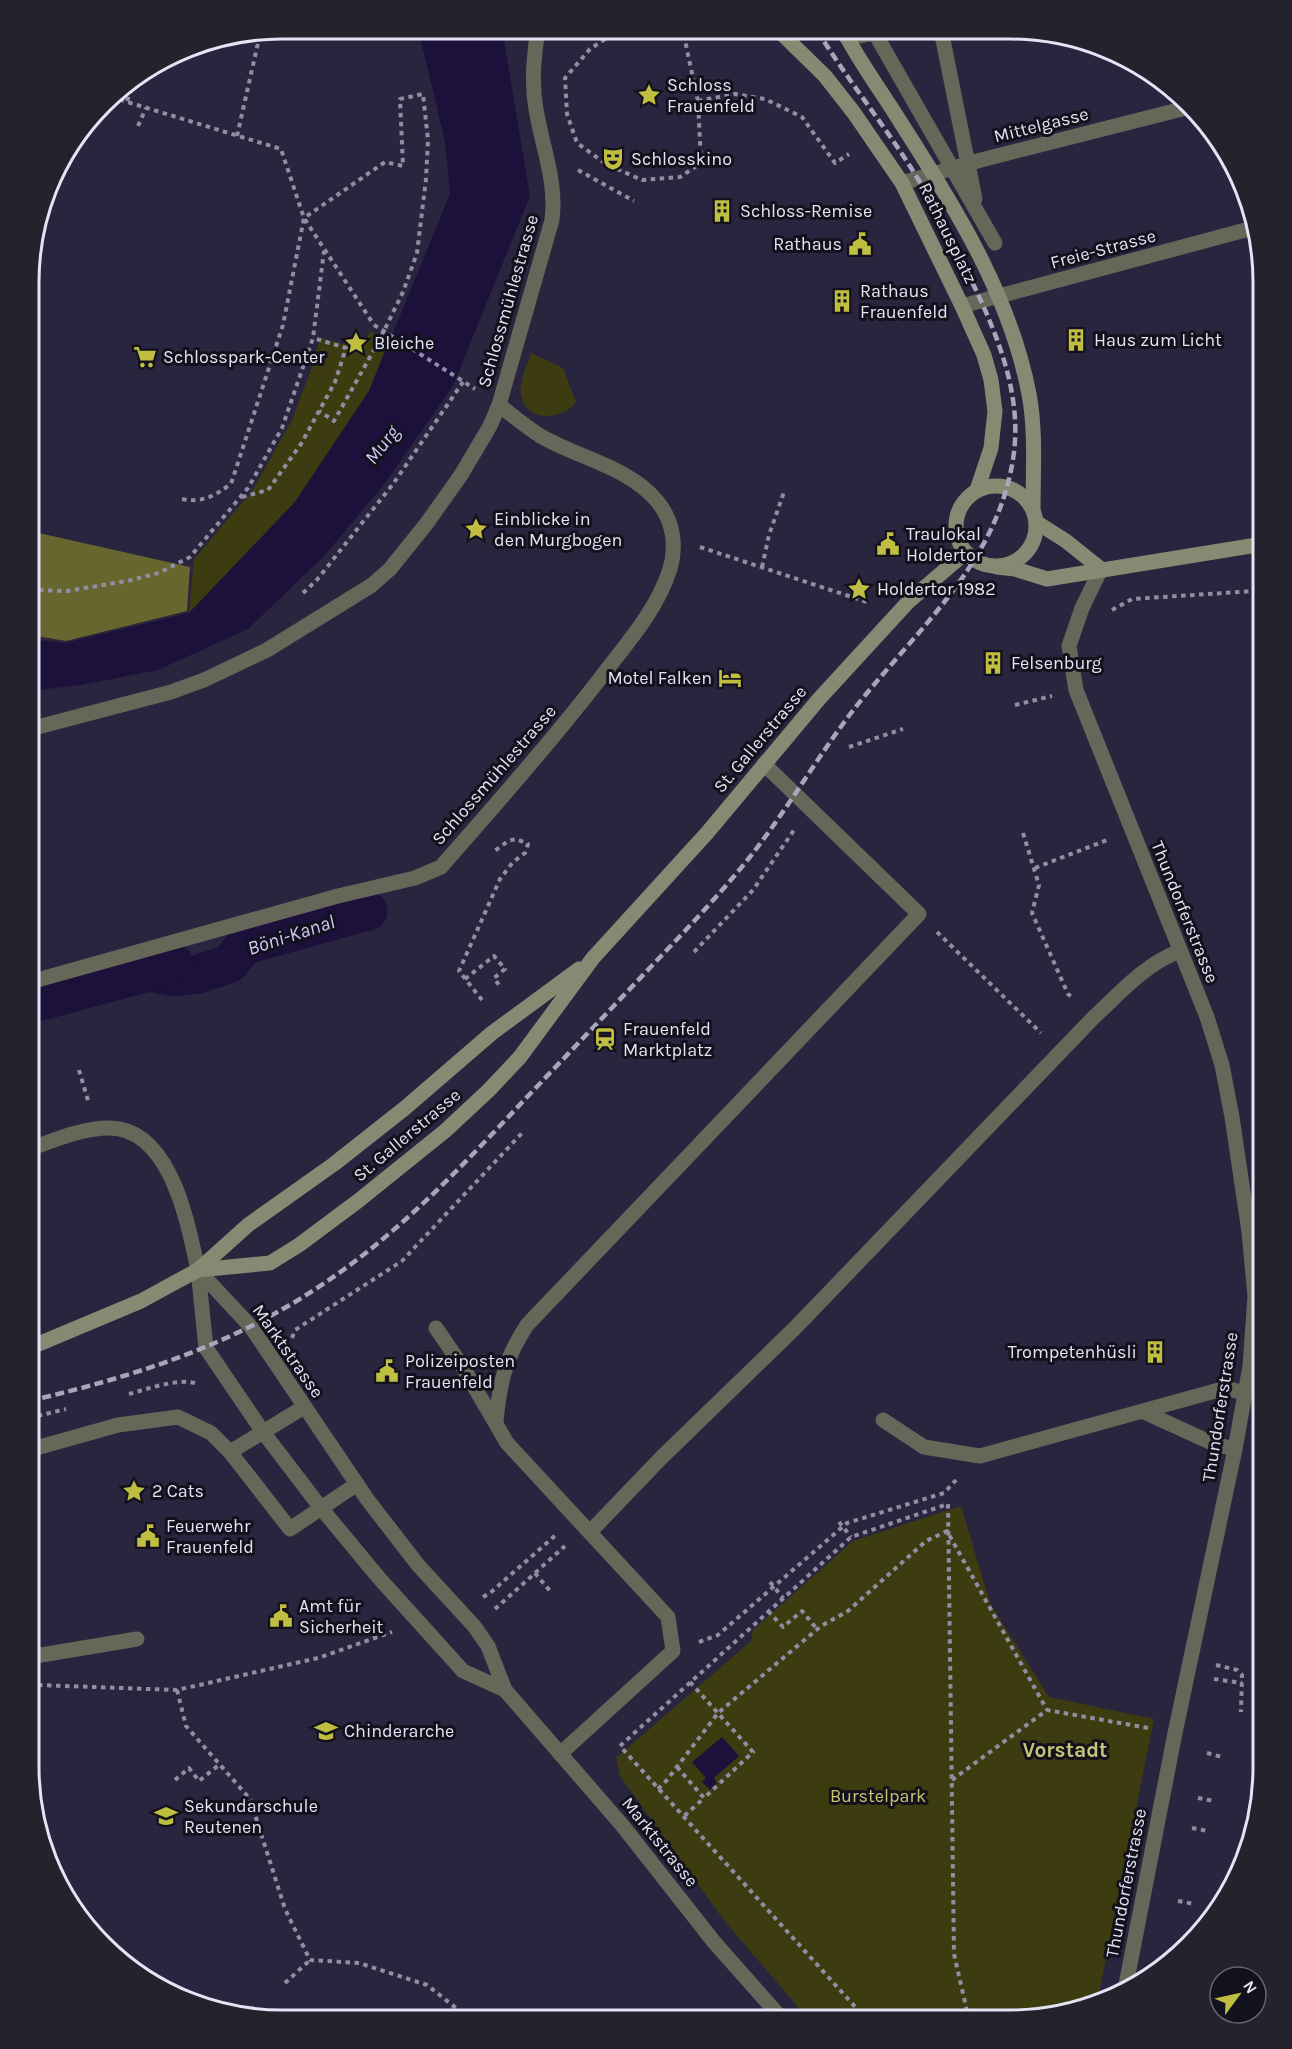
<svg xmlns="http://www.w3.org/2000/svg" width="1292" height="2049" viewBox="0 0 1292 2049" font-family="Karla,sans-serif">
<rect width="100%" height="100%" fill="#2a253f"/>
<g fill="#3d3c11">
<polygon points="371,331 388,342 369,391 295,502 189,613 194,559 252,491 292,420 311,370 320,338 360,348"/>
<path d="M531,353L563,368L576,402C563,419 530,423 522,399C517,385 527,366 531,353Z"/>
<polygon points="961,1506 990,1603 1049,1697 1154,1719 1097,2003 1011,2020 809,2020 723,1919 620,1776 616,1758 751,1641 753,1630 853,1541"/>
</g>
<polygon fill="#67662e" points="30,531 190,567 187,611 66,641 30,635"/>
<g fill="#1c113b">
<polygon points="418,29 502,29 530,196 453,386 383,486 323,557 248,629 158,670 81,685 30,691 30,639 65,643 189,613 295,502 369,391 450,194 445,141"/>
<polygon points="722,1737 739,1756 714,1778 717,1783 710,1790 702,1782 706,1778 692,1762"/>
</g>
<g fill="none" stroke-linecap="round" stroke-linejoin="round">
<g stroke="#1c113b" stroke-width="39">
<polyline points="149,972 175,977 198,974 229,964 245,945 368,911"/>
<polyline points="30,1004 149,972 174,963"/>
</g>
<g stroke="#918da3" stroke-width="4" stroke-dasharray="4.5 4.5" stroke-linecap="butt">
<polyline points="620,29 590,49 565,78 567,114 577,143 606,164 642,180 680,177 701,163 698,101 684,36 679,30"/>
<polyline points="111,97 281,149 304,218 374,325"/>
<polyline points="127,101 135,79"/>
<polyline points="698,101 735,94 765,99 802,117 835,163 849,154"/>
<polyline points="138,126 146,108"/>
<polyline points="237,136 258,43 258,33"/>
<polyline points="578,170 634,201"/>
<polyline points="458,378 475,389"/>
<polyline points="242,497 268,490 301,444 335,382 346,348 313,338"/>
<path d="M182,499C203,503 214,496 231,484L283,325L304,218L385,162L403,166L400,99L423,94L428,140L426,179L417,253L403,292L379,341L334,421L319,411"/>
<polyline points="700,547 867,602"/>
<polyline points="762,567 769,535 784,492"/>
<polyline points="30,590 68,591 127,581 159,573 190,557 248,488 282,428 313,338 324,251"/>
<polyline points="1254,590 1263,583"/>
<polyline points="303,593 316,581 393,484 463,382"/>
<polyline points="1112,610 1132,599 1254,591 1263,594"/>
<polyline points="1015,705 1052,696"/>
<polyline points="849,747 903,729"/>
<polyline points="1023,833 1039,885 1032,913 1068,994 1074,999"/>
<polyline points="1035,868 1107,840"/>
<polyline points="937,932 1041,1033"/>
<polyline points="694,952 753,890 794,830"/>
<polyline points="465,979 494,956 505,969 494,978 499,985"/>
<polyline points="482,1000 459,971 500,879 513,862 525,853 528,844 516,839 508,841 492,853"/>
<polyline points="79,1070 89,1104"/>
<polyline points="292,1338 295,1330 402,1261 523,1132"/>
<path d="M129,1394C147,1389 181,1377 198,1384"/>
<polyline points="29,1418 66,1409"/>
<polyline points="839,1522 851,1537"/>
<polyline points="535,1573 550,1591"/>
<polyline points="770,1582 783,1598"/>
<polyline points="483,1597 490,1593 557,1534"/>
<polyline points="495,1609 565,1546"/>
<polyline points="768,1611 783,1627 802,1611 817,1629"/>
<polyline points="699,1642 718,1635 847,1523 944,1493 956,1480"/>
<polyline points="1216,1665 1237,1670 1242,1675 1241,1712"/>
<polyline points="1214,1679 1242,1683"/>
<polyline points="690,1682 753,1752 704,1798"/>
<polyline points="38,1685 177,1690 318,1658 392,1632"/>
<polyline points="177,1690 186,1726 250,1799 285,1909 310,1960 359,1963 427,1985 470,2019"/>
<polyline points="1207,1753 1222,1757"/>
<polyline points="677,1767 704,1798 683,1817"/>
<polyline points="175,1780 189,1768 199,1781 220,1764"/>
<polyline points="952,1780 1047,1710 1148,1728"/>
<polyline points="658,1789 667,1780 718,1713 821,1626 848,1611 926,1541 947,1531 1047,1710"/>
<polyline points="1198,1798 1214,1801"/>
<polyline points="1192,1828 1208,1831"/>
<polyline points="58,1881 65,1875"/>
<polyline points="1178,1901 1194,1904"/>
<polyline points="285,1983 310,1960"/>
<polyline points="221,2011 224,2008"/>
<polyline points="261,2018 262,2014"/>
<polyline points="867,2020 620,1746 851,1537 948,1504 954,1954 969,2020"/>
</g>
<g stroke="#666759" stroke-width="15">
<polyline points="847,38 875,33"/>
<polyline points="902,183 981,160 1190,107"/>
<polyline points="436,1328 464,1369 507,1443 668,1617 673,1651 560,1754"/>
<polyline points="304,1407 230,1452 290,1529 357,1484"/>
<polyline points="1144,1412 1214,1444 1235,1449"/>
<polyline points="883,1420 924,1447 980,1456 1226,1388 1244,1393"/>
<path d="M496,1421C500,1381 505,1359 527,1325L919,914L764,764"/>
<polyline points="29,1450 118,1425 178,1417 211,1433 230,1452"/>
<path d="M590,1532L661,1458L795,1328L1094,1017C1121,992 1145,964 1180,951"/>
<polyline points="29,1654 35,1656 137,1639"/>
</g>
<g stroke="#666759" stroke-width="15">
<polyline points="873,30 995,243"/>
<polyline points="941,30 975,199"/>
</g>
<g stroke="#666759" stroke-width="15">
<polyline points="962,306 1253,228"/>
<polyline points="1101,569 1082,608 1069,646 1076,690 1207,1017 1222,1065 1232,1117 1249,1232 1255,1296 1250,1366 1235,1449 1175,1733 1125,1990"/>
<path d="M30,729L171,692L204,680L267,650L372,585L390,569L427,523L461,475L490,426L499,405L552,220C557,181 542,147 536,109C531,82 534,56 538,29"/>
<path d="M30,982L338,896L415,878L441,867C496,804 551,742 602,676C627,643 657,610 670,569C677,546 673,520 657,501C628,466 577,458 539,435C525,426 512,415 499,405"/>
<path d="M29,1149C55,1140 82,1128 109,1128C171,1128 188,1224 198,1270"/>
</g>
<g stroke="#666759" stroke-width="15">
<polyline points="198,1270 251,1327 367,1499 418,1565 474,1626 488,1646 505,1690 622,1825 714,1942 783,2020"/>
<polyline points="198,1270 206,1348 263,1432 321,1508 379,1578 463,1671 505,1690"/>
</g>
<g stroke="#888973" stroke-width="15">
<polyline points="778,30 825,76 854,113 902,183 962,306 984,355 991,380 995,411 991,448 977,490"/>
<path d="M843,30C860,63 882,92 901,123C955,207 1010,295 1029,394C1036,431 1033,471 1033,509"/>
<circle cx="996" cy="526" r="40"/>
<polyline points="1036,522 1066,541 1101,569"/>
<polyline points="997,567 1015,569 1047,579 1263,544"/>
<polyline points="198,1270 270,1263 299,1245 358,1201 445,1131 489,1090 520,1057 593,958 707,833 819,699 909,601 965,553"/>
<polyline points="29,1348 141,1301 198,1270 248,1225 334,1164 405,1108 492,1033 579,969"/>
</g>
<path stroke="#a9a6bb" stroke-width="4.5" stroke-dasharray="9 4.5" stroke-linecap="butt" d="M29,1401C136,1376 234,1345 326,1282C403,1230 465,1163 528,1096C567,1055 606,1014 645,973C682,934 720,895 753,853C788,808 817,758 851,713C915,630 1000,563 1014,452C1021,395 999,339 975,288C957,251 940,214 918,179C887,128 848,81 817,30"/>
<polyline stroke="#918da3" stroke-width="4" stroke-dasharray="4.5 4.5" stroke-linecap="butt" points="374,325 458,378"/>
</g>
<defs>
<g id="sight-bare" transform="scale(1.8)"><path d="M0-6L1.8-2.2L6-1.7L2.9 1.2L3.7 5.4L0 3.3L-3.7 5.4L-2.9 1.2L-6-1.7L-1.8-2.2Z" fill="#c0be41" stroke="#12111c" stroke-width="2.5" paint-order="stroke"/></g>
<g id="theatre-bare" transform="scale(1.8)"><path d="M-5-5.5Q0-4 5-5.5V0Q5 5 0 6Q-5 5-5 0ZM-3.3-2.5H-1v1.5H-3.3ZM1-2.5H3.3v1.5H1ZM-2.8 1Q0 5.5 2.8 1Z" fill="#c0be41" stroke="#12111c" stroke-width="2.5" paint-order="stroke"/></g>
<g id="building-bare" transform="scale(1.8)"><path d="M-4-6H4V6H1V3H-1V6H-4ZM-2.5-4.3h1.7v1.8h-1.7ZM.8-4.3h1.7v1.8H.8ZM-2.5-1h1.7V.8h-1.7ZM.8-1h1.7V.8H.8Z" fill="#c0be41" stroke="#12111c" stroke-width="2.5" paint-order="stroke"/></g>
<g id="civic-bare" transform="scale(1.8)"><path d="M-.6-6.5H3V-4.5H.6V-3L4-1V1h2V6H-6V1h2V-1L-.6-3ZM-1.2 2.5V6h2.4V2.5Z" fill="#c0be41" stroke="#12111c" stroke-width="2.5" paint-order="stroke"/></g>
<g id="supermarket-bare" transform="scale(1.8)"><path d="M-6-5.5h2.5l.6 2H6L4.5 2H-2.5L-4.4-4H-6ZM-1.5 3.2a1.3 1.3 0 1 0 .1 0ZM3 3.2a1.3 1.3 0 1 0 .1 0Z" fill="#c0be41" stroke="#12111c" stroke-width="2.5" paint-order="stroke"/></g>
<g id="hotel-bare" transform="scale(1.8)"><path d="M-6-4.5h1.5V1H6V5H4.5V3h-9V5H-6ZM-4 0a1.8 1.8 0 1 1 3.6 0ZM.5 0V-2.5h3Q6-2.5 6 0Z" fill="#c0be41" stroke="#12111c" stroke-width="2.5" paint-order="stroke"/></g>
<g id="station-bare" transform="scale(1.8)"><path d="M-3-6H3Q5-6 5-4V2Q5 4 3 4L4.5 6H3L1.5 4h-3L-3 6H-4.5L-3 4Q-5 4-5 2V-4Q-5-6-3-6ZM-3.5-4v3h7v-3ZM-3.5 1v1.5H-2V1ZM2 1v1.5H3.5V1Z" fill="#c0be41" stroke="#12111c" stroke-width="2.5" paint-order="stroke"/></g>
<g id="school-bare" transform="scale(1.8)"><path d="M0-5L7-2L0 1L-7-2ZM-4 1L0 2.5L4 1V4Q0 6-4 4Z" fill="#c0be41" stroke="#12111c" stroke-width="2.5" paint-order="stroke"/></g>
</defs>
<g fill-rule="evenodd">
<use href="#sight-bare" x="649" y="95"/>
<use href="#theatre-bare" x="613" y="159"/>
<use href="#building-bare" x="722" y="211"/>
<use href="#civic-bare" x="860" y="244"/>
<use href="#building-bare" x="842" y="301"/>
<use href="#building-bare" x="1076" y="340"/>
<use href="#sight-bare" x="356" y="343"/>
<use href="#supermarket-bare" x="145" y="357"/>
<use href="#sight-bare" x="476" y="529"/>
<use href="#civic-bare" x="888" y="544"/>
<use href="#sight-bare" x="859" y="589"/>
<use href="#building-bare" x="993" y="663"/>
<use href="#hotel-bare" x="730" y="678"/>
<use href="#station-bare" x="605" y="1039"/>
<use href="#building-bare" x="1155" y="1352"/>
<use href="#civic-bare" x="387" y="1371"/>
<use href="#sight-bare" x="134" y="1491"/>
<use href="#civic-bare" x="148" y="1536"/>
<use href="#civic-bare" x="281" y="1616"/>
<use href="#school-bare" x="326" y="1731"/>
<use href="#school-bare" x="166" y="1816"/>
</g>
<g text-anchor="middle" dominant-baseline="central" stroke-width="6" stroke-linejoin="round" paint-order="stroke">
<g font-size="18" fill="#e5e3f5" stroke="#12111c" text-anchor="start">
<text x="667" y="85">Schloss<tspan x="667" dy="21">Frauenfeld</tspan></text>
<text x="631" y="159">Schlosskino</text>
<text x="740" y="211">Schloss-Remise</text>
<text x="842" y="244" text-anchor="end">Rathaus</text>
<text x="860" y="291">Rathaus<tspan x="860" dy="21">Frauenfeld</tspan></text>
<text x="1094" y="340">Haus zum Licht</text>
<text x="374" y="343">Bleiche</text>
<text x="163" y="357">Schlosspark-Center</text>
<text x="494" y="519">Einblicke in<tspan x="494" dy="21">den Murgbogen</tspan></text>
<text x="906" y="534">Traulokal<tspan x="906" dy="21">Holdertor</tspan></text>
<text x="877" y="589">Holdertor 1982</text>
<text x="1011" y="663">Felsenburg</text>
<text x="712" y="678" text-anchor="end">Motel Falken</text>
<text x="623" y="1029">Frauenfeld<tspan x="623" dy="21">Marktplatz</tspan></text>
<text x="1137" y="1352" text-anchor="end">Trompetenhüsli</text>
<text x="405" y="1361">Polizeiposten<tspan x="405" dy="21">Frauenfeld</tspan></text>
<text x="152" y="1491">2 Cats</text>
<text x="166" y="1526">Feuerwehr<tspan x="166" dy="21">Frauenfeld</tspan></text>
<text x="299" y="1606">Amt für<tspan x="299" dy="21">Sicherheit</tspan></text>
<text x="344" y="1731">Chinderarche</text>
<text x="184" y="1806">Sekundarschule<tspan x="184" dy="21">Reutenen</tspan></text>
</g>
<g font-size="18" fill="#e5e3f5" stroke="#12111c">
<text transform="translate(1041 125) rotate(-14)">Mittelgasse</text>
<text transform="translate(948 233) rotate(64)">Rathausplatz</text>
<text transform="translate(1103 249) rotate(-15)">Freie-Strasse</text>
<text transform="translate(508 301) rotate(-74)">Schlossmühlestrasse</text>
<text transform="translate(760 739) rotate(-50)">St. Gallerstrasse</text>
<text transform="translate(494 775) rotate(-49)">Schlossmühlestrasse</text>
<text transform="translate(1185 912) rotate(68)">Thundorferstrasse</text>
<text transform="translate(407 1135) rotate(-40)">St. Gallerstrasse</text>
<text transform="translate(288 1351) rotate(55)">Marktstrasse</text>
<text transform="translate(1220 1407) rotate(-81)">Thundorferstrasse</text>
<text transform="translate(660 1842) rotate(51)">Marktstrasse</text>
<text transform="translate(1126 1883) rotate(-79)">Thundorferstrasse</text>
</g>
<g font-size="18" fill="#c6c671" stroke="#12111c">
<text x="878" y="1796">Burstelpark</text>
</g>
<g font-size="20" font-style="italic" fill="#cfc9f8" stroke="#12111c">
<text transform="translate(382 445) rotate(-52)">Murg</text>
<text transform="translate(291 935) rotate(-18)">Böni-Kanal</text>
</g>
<g font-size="21" font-weight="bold" fill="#c5c577" stroke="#12111c">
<text x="1065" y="1750">Vorstadt</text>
</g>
</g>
<path d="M0 0H1292V2049H0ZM282 39H1010A243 243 0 0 1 1253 282V1767A243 243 0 0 1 1010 2010H282A243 243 0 0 1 39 1767V282A243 243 0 0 1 282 39Z" fill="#23222d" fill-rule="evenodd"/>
<path fill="none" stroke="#e5e3f5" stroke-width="3" d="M282 39H1010A243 243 0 0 1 1253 282V1767A243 243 0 0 1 1010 2010H282A243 243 0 0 1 39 1767V282A243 243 0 0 1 282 39Z"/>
<g transform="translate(1238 1995) rotate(57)"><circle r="28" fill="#12111c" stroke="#666573" stroke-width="1.5"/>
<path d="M0-4.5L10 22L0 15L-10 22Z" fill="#c0be41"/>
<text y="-9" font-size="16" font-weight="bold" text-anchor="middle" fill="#e5e3f5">N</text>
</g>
</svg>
